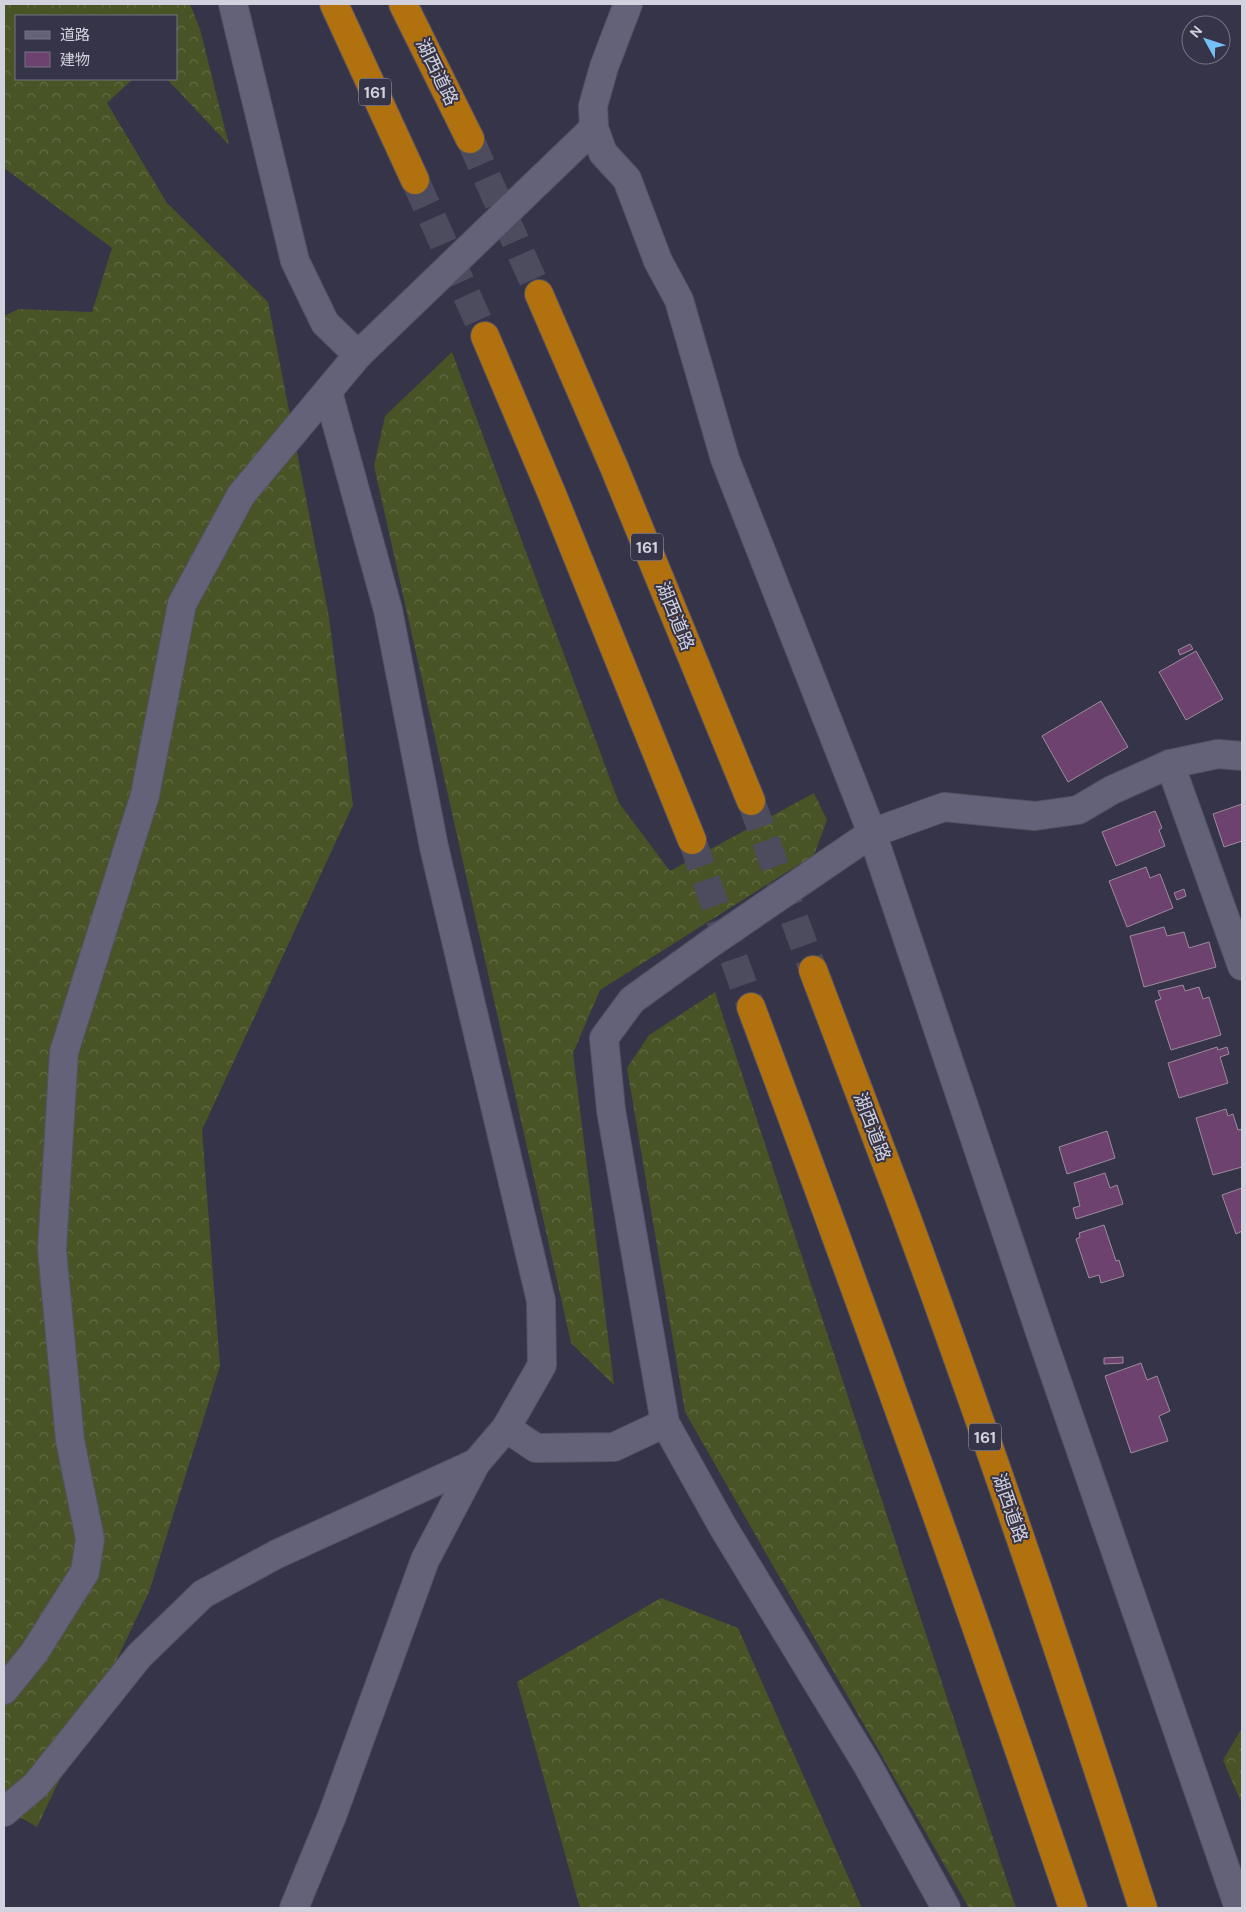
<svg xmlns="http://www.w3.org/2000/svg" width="1246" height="1912" viewBox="0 0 1246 1912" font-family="'DM Sans','Noto Sans JP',sans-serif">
<defs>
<pattern id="forest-crowns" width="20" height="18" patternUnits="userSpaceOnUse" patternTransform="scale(1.25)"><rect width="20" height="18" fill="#485425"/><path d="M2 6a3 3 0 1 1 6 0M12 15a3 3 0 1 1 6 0" fill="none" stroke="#626c44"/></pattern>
</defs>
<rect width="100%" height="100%" fill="#353448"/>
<g fill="url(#forest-crowns)">
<polygon points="4,4 190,4 200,29 229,145 167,79 176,79 176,16 16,16 16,79 133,79 107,103 167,203 268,302 329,617 353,805 202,1130 220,1366 149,1592 37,1827 4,1808 4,316 19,309 92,312 112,248 4,168"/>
<polygon points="452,352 619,803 670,871 814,793 827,820 814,855 600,990 573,1053 614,1385 571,1343 374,466 385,416"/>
<polygon points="715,992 1016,1908 969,1908 685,1412 627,1068 649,1035"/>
<polygon points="661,1598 738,1628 862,1908 580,1908 517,1682"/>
<polygon points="1242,1728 1242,1804 1223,1760"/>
</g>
<g fill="#6e426e" stroke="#9e8a9d">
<polygon points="1190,644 1193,649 1180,655 1178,650"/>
<polygon points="1196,651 1223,699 1186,720 1159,672"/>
<polygon points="1101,701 1128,747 1068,782 1042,736"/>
<polygon points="1242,804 1242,841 1224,847 1213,814"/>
<polygon points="1155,811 1162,828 1159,830 1165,846 1116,866 1102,832"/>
<polygon points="1146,867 1150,878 1160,874 1173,908 1127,927 1109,881"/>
<polygon points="1184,889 1186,896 1177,900 1174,893"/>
<polygon points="1164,927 1167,936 1184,932 1189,948 1209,942 1216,967 1144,987 1130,936"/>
<polygon points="1183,985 1185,991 1199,987 1203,999 1209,997 1221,1035 1171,1050 1155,1001 1161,999 1158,991"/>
<polygon points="1217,1047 1218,1050 1227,1047 1229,1054 1220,1057 1228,1083 1179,1098 1168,1063"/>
<polygon points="1226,1109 1228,1116 1233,1114 1238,1130 1242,1129 1242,1167 1213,1175 1196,1118"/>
<polygon points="1107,1131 1115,1158 1067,1174 1059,1147"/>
<polygon points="1105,1173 1110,1188 1117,1185 1123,1204 1076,1219 1073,1208 1080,1206 1074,1183"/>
<polygon points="1242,1188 1242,1231 1236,1234 1222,1195"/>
<polygon points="1104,1225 1116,1261 1119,1260 1124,1276 1101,1283 1099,1275 1089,1278 1076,1239 1080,1237 1079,1233"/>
<polygon points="1123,1357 1123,1363 1104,1364 1104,1358"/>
<polygon points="1141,1363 1147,1380 1157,1376 1170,1411 1159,1416 1168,1441 1131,1453 1105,1376"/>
</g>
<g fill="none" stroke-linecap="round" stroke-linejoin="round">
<g stroke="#4d4c5e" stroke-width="28" stroke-dasharray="28 14" stroke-linecap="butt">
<polyline points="470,139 539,294"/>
<polyline points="415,180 485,336"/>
<polyline points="751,801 813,970"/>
<polyline points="692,840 751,1007"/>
</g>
<g stroke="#535263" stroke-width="30">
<g id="street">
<polyline points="233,4 295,261 325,323 358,355"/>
<polyline points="628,4 604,67 593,106 594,128 603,153 627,179 658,261 679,300 725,459 872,833 1043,1341 1239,1908"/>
<polyline points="1170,764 1242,966"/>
<polyline points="506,1428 536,1448 614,1447 665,1423"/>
<polyline points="4,1690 34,1653 85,1572 90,1539 70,1440 52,1250 64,1052 145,795 182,604 241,495 358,355 594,128"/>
<polyline points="4,1812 36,1785 139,1656 203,1594 277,1554 476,1463"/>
<polyline points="294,1908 332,1816 425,1560 476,1463 506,1428 542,1365 541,1301 434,847 388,610 328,392"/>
<polyline points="946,1908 868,1766 723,1527 665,1423 611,1110 604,1038 632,1000 711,943 872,833 944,807 1035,816 1078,810 1112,790 1170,764 1218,754 1242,756"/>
</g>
</g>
<g stroke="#535263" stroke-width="30">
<g id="highway">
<polyline points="334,4 415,180"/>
<polyline points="403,4 470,139"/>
<polyline points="539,294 614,467 751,801"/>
<polyline points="485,336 552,494 692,840"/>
<path d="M813,970C844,1051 875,1132 905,1213C990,1443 1068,1675 1143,1908"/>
<path d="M751,1007C863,1306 971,1606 1073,1908"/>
</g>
</g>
<use href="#street" stroke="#636279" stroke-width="28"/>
<use href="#highway" stroke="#b1710e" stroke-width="28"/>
</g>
<g text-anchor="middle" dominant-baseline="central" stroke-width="4" stroke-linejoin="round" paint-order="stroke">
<g fill="#353448" stroke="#a3a2b1" stroke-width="1">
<rect x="359" y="78.5" width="32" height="27" rx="4"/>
<rect x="631" y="533.5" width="32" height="27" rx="4"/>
<rect x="969" y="1423.5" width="32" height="27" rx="4"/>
</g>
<g font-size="16" font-weight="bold" fill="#d2d1de">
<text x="375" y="92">161</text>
<text x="647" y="547">161</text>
<text x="985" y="1437">161</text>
</g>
<g font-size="18" fill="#d2d1de" stroke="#353448">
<text transform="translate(437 72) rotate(64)">湖西道路</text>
<text transform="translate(675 616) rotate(68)">湖西道路</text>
<text transform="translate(872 1127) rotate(69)">湖西道路</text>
<text transform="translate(1010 1508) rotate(71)">湖西道路</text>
</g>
</g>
<rect width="1246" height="1912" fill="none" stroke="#d2d1de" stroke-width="10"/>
<rect x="15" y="15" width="162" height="65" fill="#353448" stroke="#747384"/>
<rect x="25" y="31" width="25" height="8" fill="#636279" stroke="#747384"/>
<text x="60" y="40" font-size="15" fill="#d2d1de">道路</text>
<rect x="25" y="52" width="25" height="15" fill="#6e426e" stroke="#747384"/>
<text x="60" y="65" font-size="15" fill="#d2d1de">建物</text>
<g transform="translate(1206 40) rotate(310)"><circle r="24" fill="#353448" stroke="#747384"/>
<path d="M0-4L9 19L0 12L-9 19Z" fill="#75c0f6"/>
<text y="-8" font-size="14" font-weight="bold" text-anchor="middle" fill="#d2d1de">N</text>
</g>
</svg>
